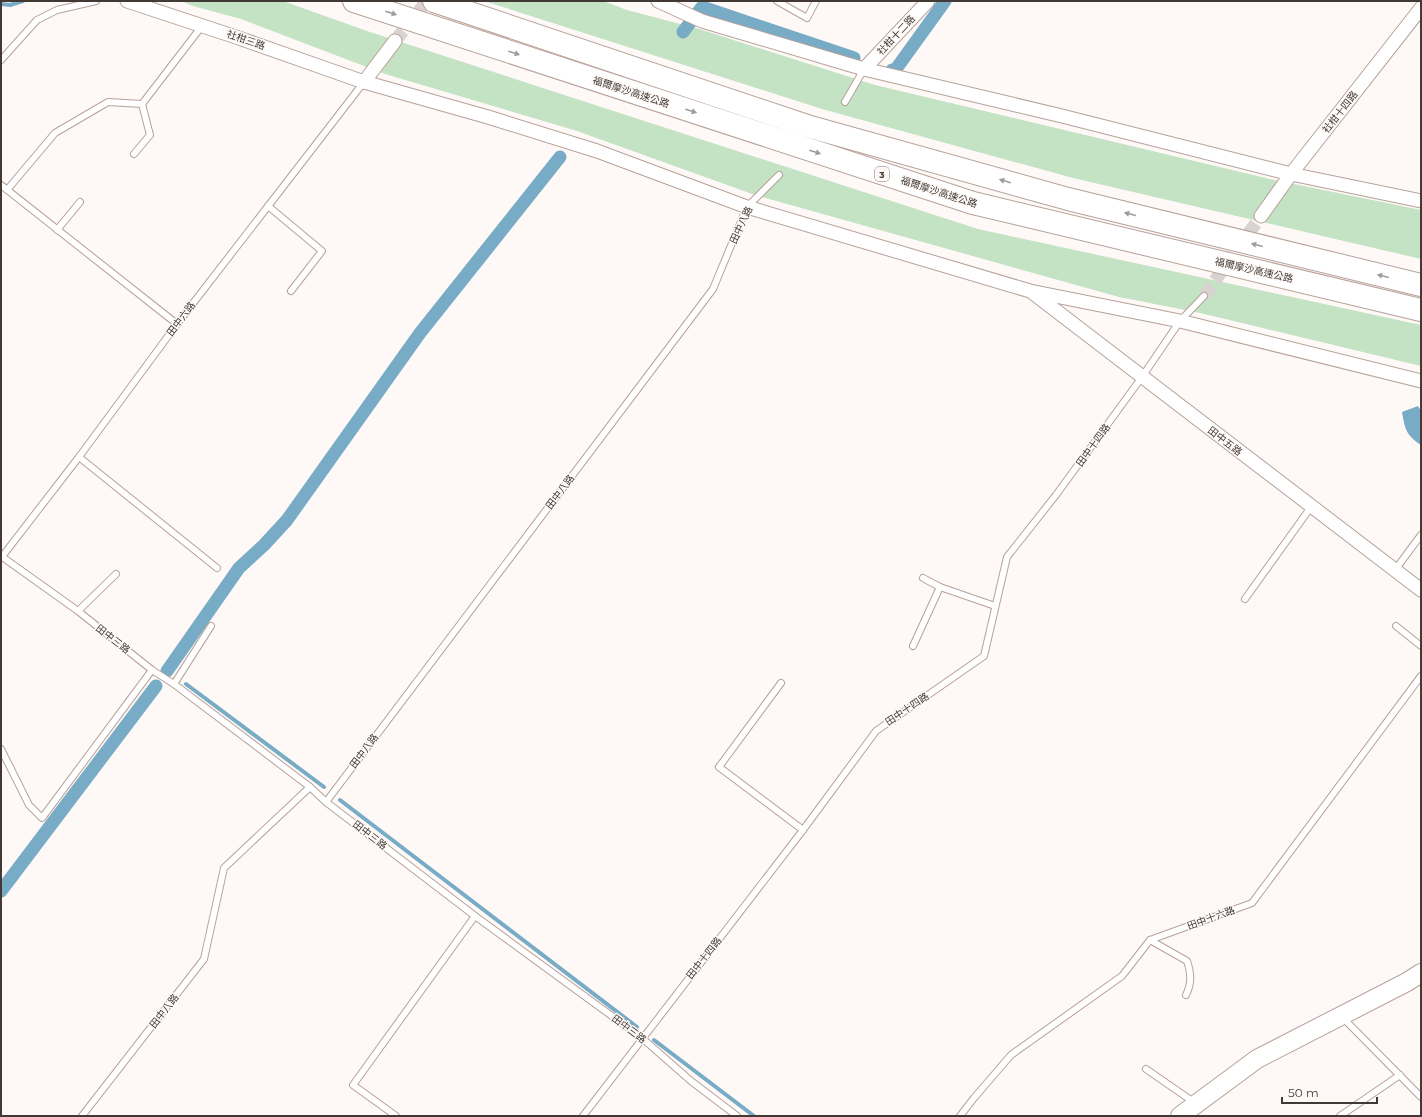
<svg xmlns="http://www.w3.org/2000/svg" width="1422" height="1117" viewBox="0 0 1422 1117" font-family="Montserrat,'Noto Sans TC',sans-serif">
<rect width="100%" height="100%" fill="#fef9f7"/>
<g fill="#c4e2c4">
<polygon points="181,1 283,1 367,31 978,229 1421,325 1421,366 1200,313 1119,297 755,195 577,131 385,74 241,19 193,6"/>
<polygon points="484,1 603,1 627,10 699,29 875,85 1270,179 1421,210 1421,259 1073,178 822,109"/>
</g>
<path fill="#77abc6" d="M1418,406L1421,411V445C1406,435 1405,429 1402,412Z"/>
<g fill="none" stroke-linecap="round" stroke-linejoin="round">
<g stroke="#77abc6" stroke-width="4">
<polyline points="1,4 10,5 23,1"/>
<polyline points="168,670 169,671"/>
<polyline points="186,684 324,787"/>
<polyline points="340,800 637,1027"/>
<polyline points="654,1040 754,1116"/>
</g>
<g stroke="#77abc6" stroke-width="13">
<polyline points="683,32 702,7 854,58"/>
<polyline points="892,70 896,69 945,1"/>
<polyline points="167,671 239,568 264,545 287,520 420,333 560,157"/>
<polyline points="1,891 156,686"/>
</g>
<g stroke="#d8d3d0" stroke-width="13" stroke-dasharray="13 6" stroke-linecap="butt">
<polyline points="395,41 427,1"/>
<polyline points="1204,296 1261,216"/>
</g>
<g stroke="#b7a199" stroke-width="8">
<g id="lane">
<polyline points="777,1 807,18 816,1"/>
<polyline points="1,60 37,20 57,10 96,1"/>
<polyline points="845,102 864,69"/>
<polyline points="134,154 150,135 142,104"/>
<polyline points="1,185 177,324"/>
<polyline points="7,190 55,133 108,102 142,104 202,26"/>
<polyline points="268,206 322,251 291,291"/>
<polyline points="57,230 80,202"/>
<polyline points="79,457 217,568"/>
<polyline points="1,556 78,611 152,670 174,684 310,787 326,802 475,916 642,1038 691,1081 737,1116"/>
<polyline points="1,558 79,457 177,324 364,82"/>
<polyline points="1395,570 1421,535"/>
<polyline points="923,578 940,587 995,606"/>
<polyline points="1245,599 1311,507"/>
<polyline points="78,611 116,574"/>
<polyline points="1396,626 1421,646"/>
<polyline points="913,646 940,587"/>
<polyline points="781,683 719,767 803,830"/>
<polyline points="174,684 211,626"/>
<polyline points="1,749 29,805 42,818 152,670"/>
<polyline points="326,802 713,289 747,207 779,175"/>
<path d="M1150,940L1187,961C1191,973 1192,983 1186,995"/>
<polyline points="1342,1017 1421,1097"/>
<polyline points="1146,1069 1195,1103"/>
<polyline points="82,1116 204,959 224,868 310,787"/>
<polyline points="396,1116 353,1085 475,916"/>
<polyline points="583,1116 803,830 876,731 984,656 1007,557 1056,495 1142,377 1180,321 1204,296"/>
<polyline points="960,1116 974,1098 1011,1055 1122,976 1150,940 1252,903 1421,676"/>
<polyline points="1340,1116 1400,1075"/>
</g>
</g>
<g stroke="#b7a199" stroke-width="15">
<g id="street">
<polyline points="127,1 236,37 364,82"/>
<polyline points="658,1 702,21 864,69 1062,116 1291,174 1421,201"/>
<polyline points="395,41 364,82 488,117 597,151 747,207 1030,291 1180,321 1421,381"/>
<polyline points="864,69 928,1"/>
<polyline points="1261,216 1291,174 1421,8"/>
<polyline points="1033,293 1421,590"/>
</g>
</g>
<g stroke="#b7a199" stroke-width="20">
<polyline id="secondary" points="1180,1116 1257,1059 1407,982 1421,973"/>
</g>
<g stroke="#b7a199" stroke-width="24">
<g id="highway">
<polyline points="354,1 973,203 1421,310"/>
<polyline points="434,1 807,126 1068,199 1421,285"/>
</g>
</g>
<use href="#lane" stroke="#fff" stroke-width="6"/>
<use href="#street" stroke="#fff" stroke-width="13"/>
<use href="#secondary" stroke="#fff" stroke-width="18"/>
<use href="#highway" stroke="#fff" stroke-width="22"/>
</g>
<defs><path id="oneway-solid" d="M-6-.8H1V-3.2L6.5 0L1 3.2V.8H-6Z"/></defs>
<g fill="#a09c9a">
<use href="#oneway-solid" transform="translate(391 13) rotate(18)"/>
<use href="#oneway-solid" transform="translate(514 53) rotate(18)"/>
<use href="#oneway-solid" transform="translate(691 111) rotate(18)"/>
<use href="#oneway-solid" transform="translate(815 152) rotate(18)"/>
<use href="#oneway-solid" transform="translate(1005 181) rotate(-164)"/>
<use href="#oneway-solid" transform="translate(1130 214) rotate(-166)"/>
<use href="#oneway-solid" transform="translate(1257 245) rotate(-166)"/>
<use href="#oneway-solid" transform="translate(1383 276) rotate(-166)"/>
</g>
<g text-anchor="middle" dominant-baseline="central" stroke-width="3" stroke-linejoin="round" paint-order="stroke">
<rect fill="#fef9f7" stroke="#7a736f" stroke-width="1" x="875" y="167" width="14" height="14" rx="3"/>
<g font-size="9" font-weight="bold" fill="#423935">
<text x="882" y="174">3</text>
</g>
<g font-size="10" fill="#423935" stroke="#fef9f7">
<text transform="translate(896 35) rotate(-47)">社柑十二路</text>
<text transform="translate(246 40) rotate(19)">社柑三路</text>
<text transform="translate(631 92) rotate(18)">福爾摩沙高速公路</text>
<text transform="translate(1340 112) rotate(-52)">社柑十四路</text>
<text transform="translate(939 192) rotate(18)">福爾摩沙高速公路</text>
<text transform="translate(741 225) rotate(-65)">田中八路</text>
<text transform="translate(1254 270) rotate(13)">福爾摩沙高速公路</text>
<text transform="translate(181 319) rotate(-53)">田中六路</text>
<text transform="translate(1225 441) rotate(38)">田中五路</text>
<text transform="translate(1093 445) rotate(-54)">田中十四路</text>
<text transform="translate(560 492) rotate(-53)">田中八路</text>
<text transform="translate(113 639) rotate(38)">田中三路</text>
<text transform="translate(907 709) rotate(-34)">田中十四路</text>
<text transform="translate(364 751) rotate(-53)">田中八路</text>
<text transform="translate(370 835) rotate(38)">田中三路</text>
<text transform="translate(1211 918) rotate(-20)">田中十六路</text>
<text transform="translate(704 958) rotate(-52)">田中十四路</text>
<text transform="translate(164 1011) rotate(-52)">田中八路</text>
<text transform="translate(629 1029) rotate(37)">田中三路</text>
</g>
</g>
<rect width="1422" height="1117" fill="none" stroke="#423935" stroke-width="4"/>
<path d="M1282 1097v6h95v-6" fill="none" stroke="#423935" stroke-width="2"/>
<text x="1288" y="1097" font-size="12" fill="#423935" stroke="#fef9f7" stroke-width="3" paint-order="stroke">50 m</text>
</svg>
